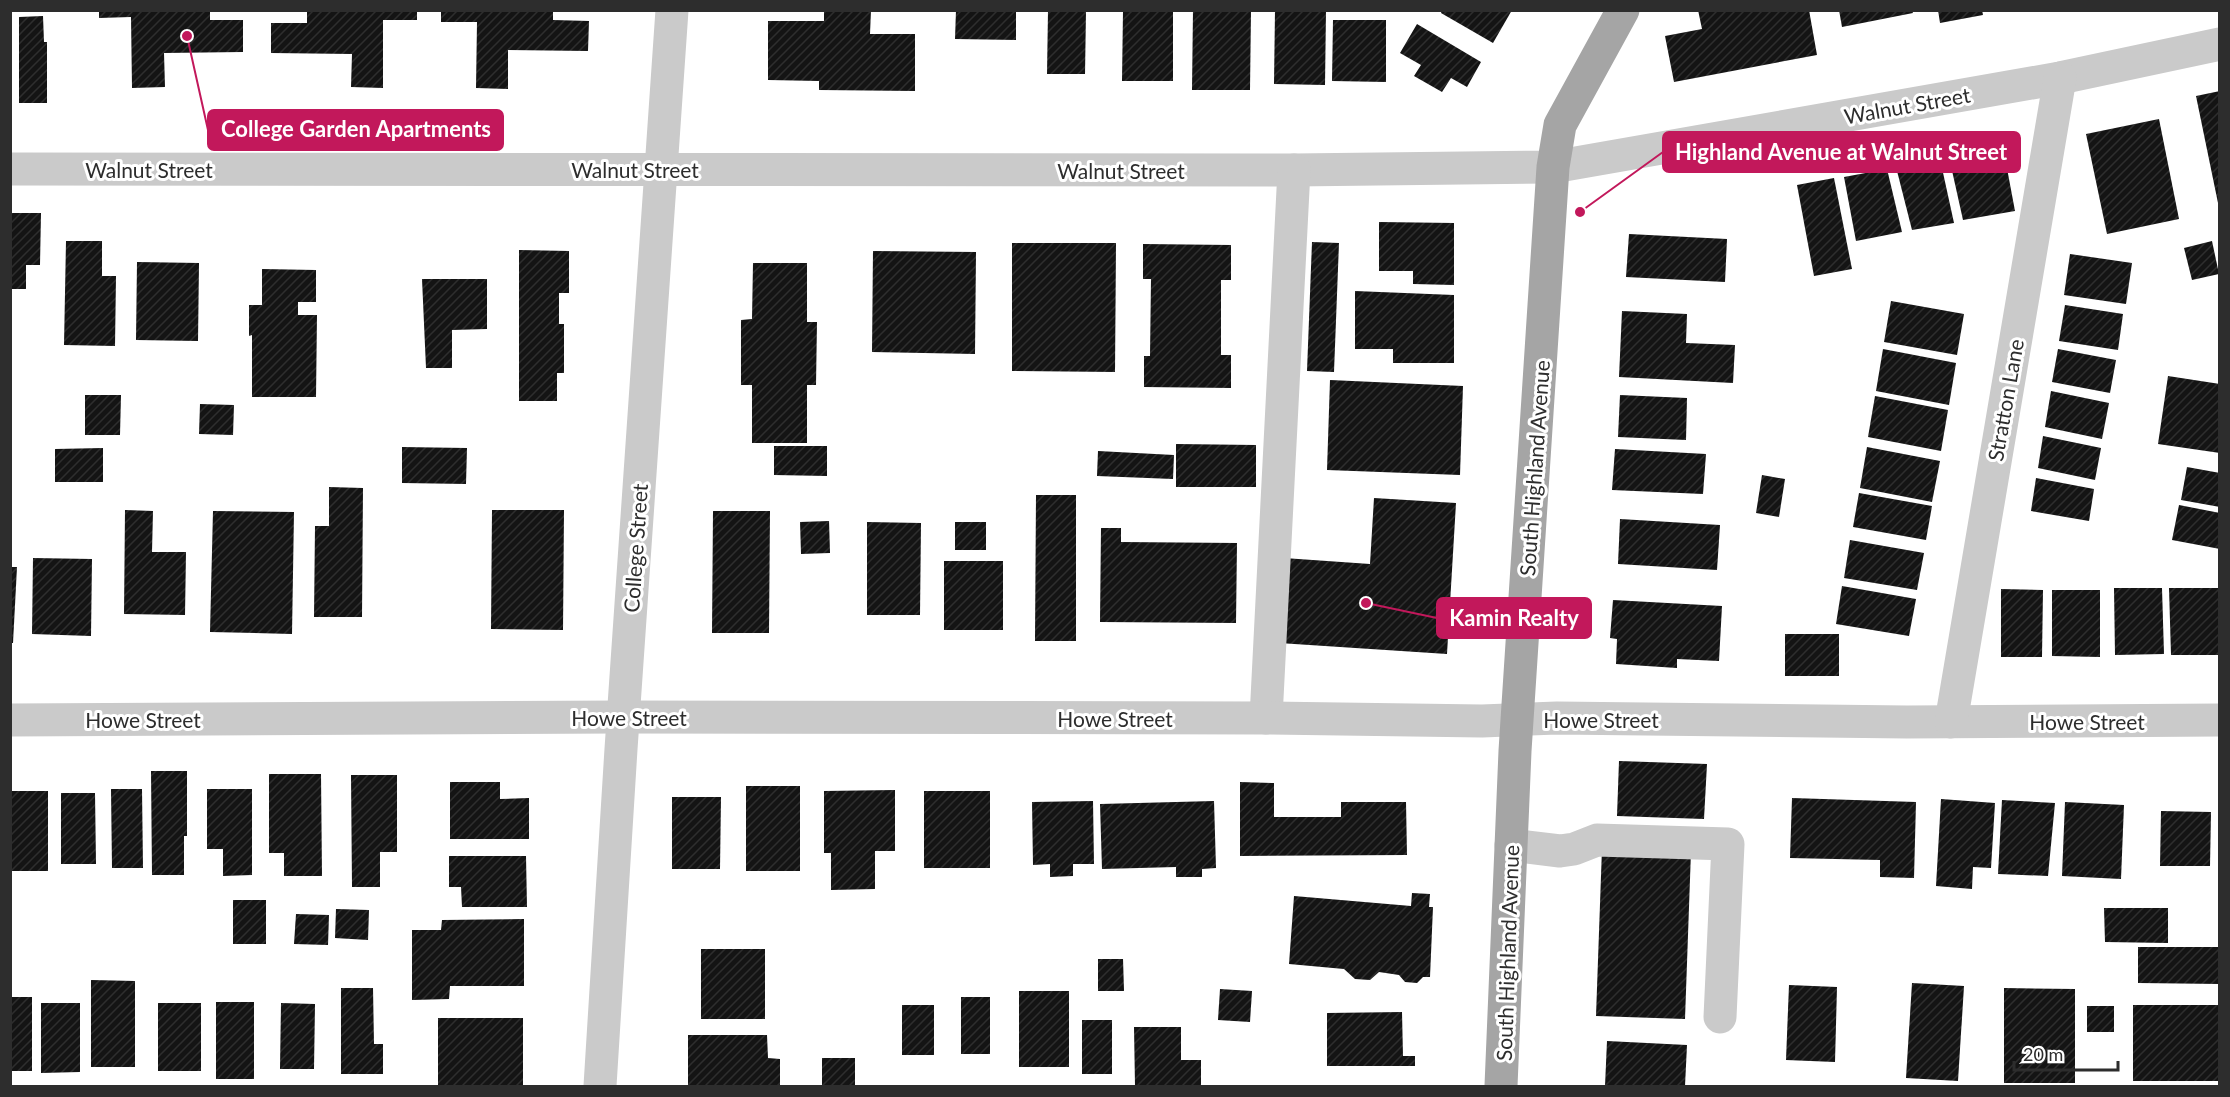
<svg xmlns="http://www.w3.org/2000/svg" width="2230" height="1097" viewBox="0 0 2230 1097" font-family="Lato,sans-serif">
<defs>
<pattern id="building-hatch" width="6" height="6" patternUnits="userSpaceOnUse" patternTransform="scale(1.5)"><rect width="6" height="6" fill="#141414"/><path d="M-1 1l2-2M0 6l6-6M5 7l2-2" fill="none" stroke="#2e2e2e"/></pattern>
</defs>
<rect width="100%" height="100%" fill="#fff"/>
<g fill="url(#building-hatch)">
<polygon points="99,10 210,10 210,20 243,20 243,52 164,53 165,87 132,88 131,17 99,18"/>
<polygon points="307,10 417,10 417,20 383,20 383,88 351,87 352,54 271,53 271,23 307,23"/>
<polygon points="441,10 553,10 553,20 589,21 588,51 508,50 508,89 476,88 477,22 441,22"/>
<polygon points="824,10 871,10 870,34 915,34 915,91 819,90 819,81 768,80 768,21 824,21"/>
<polygon points="956,10 1016,10 1016,40 955,39"/>
<polygon points="1048,10 1086,10 1085,74 1047,74"/>
<polygon points="1193,10 1251,10 1250,90 1192,90"/>
<polygon points="1275,10 1326,10 1325,85 1274,84"/>
<polygon points="1442,10 1512,10 1493,43 1441,13"/>
<polygon points="1698,10 1809,10 1817,55 1674,82 1665,36 1702,29"/>
<polygon points="1839,10 1912,10 1913,13 1842,27"/>
<polygon points="1938,10 1982,10 1983,15 1940,23"/>
<polygon points="1123,11 1173,11 1173,81 1122,81"/>
<polygon points="43,16 44,42 47,42 47,103 19,103 19,17"/>
<polygon points="1333,20 1386,20 1386,82 1332,81"/>
<polygon points="1417,24 1481,62 1467,87 1451,78 1442,92 1414,76 1421,65 1400,53"/>
<polygon points="2220,91 2220,203 2218,203 2196,96"/>
<polygon points="2159,119 2179,219 2107,234 2086,134"/>
<polygon points="2003,147 2015,211 1963,220 1949,157"/>
<polygon points="1940,159 1954,223 1912,230 1896,167"/>
<polygon points="1887,169 1902,232 1856,241 1844,177"/>
<polygon points="1834,178 1852,269 1814,276 1797,185"/>
<polygon points="10,213 41,213 40,265 26,265 26,289 10,289"/>
<polygon points="1379,222 1454,223 1454,285 1413,284 1413,271 1379,271"/>
<polygon points="1629,234 1727,239 1725,282 1626,277"/>
<polygon points="66,241 102,241 102,276 116,276 115,346 64,345"/>
<polygon points="2212,241 2219,274 2192,280 2184,248"/>
<polygon points="1312,242 1339,243 1334,372 1307,371"/>
<polygon points="1012,243 1116,243 1115,372 1012,371"/>
<polygon points="1143,244 1231,245 1231,280 1221,280 1221,355 1231,355 1231,388 1144,387 1144,356 1150,356 1151,279 1143,279"/>
<polygon points="519,250 569,251 569,293 559,293 559,324 564,324 564,373 557,373 557,401 519,401"/>
<polygon points="873,251 976,252 975,354 872,352"/>
<polygon points="2070,254 2132,263 2126,304 2064,295"/>
<polygon points="137,262 199,263 198,341 136,340"/>
<polygon points="753,263 807,263 807,322 817,322 816,385 807,385 807,443 752,443 752,385 741,385 741,320 752,319"/>
<polygon points="262,269 316,270 316,302 298,302 298,315 317,315 316,397 252,397 252,335 249,336 249,305 262,305"/>
<polygon points="422,279 487,279 487,329 452,330 452,368 426,368"/>
<polygon points="1355,291 1454,295 1454,363 1393,363 1393,349 1355,349"/>
<polygon points="1891,301 1964,314 1957,355 1884,342"/>
<polygon points="2065,305 2123,314 2118,350 2059,341"/>
<polygon points="1622,311 1687,314 1686,343 1735,345 1733,383 1619,377"/>
<polygon points="1883,349 1956,363 1949,405 1876,391"/>
<polygon points="2058,349 2116,360 2110,393 2052,382"/>
<polygon points="2168,376 2220,384 2220,453 2158,444"/>
<polygon points="1330,380 1463,386 1460,475 1327,470"/>
<polygon points="2051,391 2109,403 2102,439 2045,427"/>
<polygon points="85,395 121,395 120,435 85,435"/>
<polygon points="1620,395 1687,398 1686,440 1618,437"/>
<polygon points="1875,396 1948,410 1941,451 1868,437"/>
<polygon points="200,404 234,405 233,435 199,434"/>
<polygon points="2043,436 2101,448 2095,480 2038,468"/>
<polygon points="1176,444 1256,445 1256,487 1176,487"/>
<polygon points="774,446 827,446 827,476 774,475"/>
<polygon points="402,447 467,448 466,484 402,483"/>
<polygon points="1867,447 1940,461 1932,502 1860,488"/>
<polygon points="103,448 103,482 55,482 55,449"/>
<polygon points="1615,449 1706,454 1703,494 1612,490"/>
<polygon points="1098,451 1174,455 1173,479 1097,476"/>
<polygon points="2187,467 2220,473 2220,507 2181,500"/>
<polygon points="1762,475 1785,479 1779,517 1756,513"/>
<polygon points="2036,478 2094,489 2089,521 2031,511"/>
<polygon points="329,487 363,488 362,617 314,617 315,526 329,526"/>
<polygon points="1859,493 1932,506 1926,540 1853,527"/>
<polygon points="1036,495 1076,495 1076,641 1035,641"/>
<polygon points="1374,498 1456,503 1447,654 1279,643 1284,558 1370,564"/>
<polygon points="2179,505 2220,513 2220,549 2172,540"/>
<polygon points="125,510 153,511 152,552 186,552 185,615 124,614"/>
<polygon points="492,510 564,510 563,630 491,629"/>
<polygon points="213,511 294,512 292,634 210,632"/>
<polygon points="713,511 770,511 769,633 712,633"/>
<polygon points="1620,519 1720,525 1717,570 1618,564"/>
<polygon points="829,521 830,553 801,554 800,522"/>
<polygon points="867,522 921,523 920,615 867,615"/>
<rect x="955" y="522" width="31" height="28"/>
<polygon points="1101,528 1121,528 1121,542 1237,543 1236,623 1100,622"/>
<polygon points="1850,540 1924,553 1917,590 1844,578"/>
<polygon points="33,558 92,559 91,636 32,634"/>
<rect x="944" y="561" width="59" height="69"/>
<polygon points="10,567 17,567 13,643 10,643"/>
<polygon points="1842,586 1916,599 1909,636 1836,624"/>
<polygon points="2114,588 2162,588 2164,654 2115,655"/>
<polygon points="2169,588 2220,588 2220,655 2171,655"/>
<polygon points="2001,589 2043,590 2042,657 2001,657"/>
<polygon points="2052,590 2100,590 2100,657 2052,656"/>
<polygon points="1613,600 1722,606 1719,661 1677,659 1677,668 1616,664 1617,639 1610,638"/>
<rect x="1785" y="634" width="54" height="42"/>
<polygon points="1619,761 1707,764 1704,819 1617,816"/>
<polygon points="151,771 187,771 187,836 184,836 184,875 152,875"/>
<polygon points="269,774 321,774 322,876 284,876 284,853 269,853"/>
<polygon points="351,775 397,775 397,852 380,852 380,887 352,887"/>
<polygon points="450,782 500,782 500,799 529,798 529,839 450,839"/>
<polygon points="1240,782 1274,783 1274,817 1341,817 1341,802 1406,802 1407,855 1240,856"/>
<rect x="746" y="786" width="54" height="85"/>
<polygon points="111,789 142,789 143,868 112,868"/>
<polygon points="207,789 252,789 252,875 223,876 223,849 207,849"/>
<polygon points="895,790 895,851 875,851 875,889 831,890 831,853 824,853 824,791"/>
<rect x="11" y="791" width="37" height="80"/>
<rect x="924" y="791" width="66" height="77"/>
<polygon points="61,793 95,793 96,864 61,864"/>
<polygon points="672,797 721,797 720,869 672,869"/>
<polygon points="1792,798 1916,802 1914,878 1880,877 1880,860 1790,858"/>
<polygon points="1941,799 1995,803 1991,868 1973,867 1972,889 1936,886"/>
<polygon points="2002,800 2055,803 2048,876 1998,874"/>
<polygon points="1093,801 1094,864 1073,864 1073,876 1050,877 1050,864 1033,865 1032,802"/>
<polygon points="1214,801 1216,868 1202,869 1202,877 1176,877 1176,867 1102,869 1100,804"/>
<polygon points="2065,802 2124,805 2121,879 2062,876"/>
<polygon points="2161,811 2211,812 2210,866 2160,866"/>
<polygon points="1602,848 1691,851 1685,1019 1596,1016"/>
<polygon points="449,856 526,856 527,907 462,907 461,887 449,887"/>
<polygon points="1412,893 1430,894 1429,907 1433,907 1430,977 1423,977 1417,983 1405,982 1399,975 1379,972 1370,980 1355,979 1344,969 1289,964 1294,896 1411,906"/>
<rect x="233" y="900" width="33" height="44"/>
<polygon points="2104,908 2168,908 2168,943 2105,942"/>
<polygon points="336,909 369,910 368,940 335,938"/>
<polygon points="296,914 329,915 328,945 294,944"/>
<polygon points="524,919 524,986 450,986 449,999 412,1000 412,930 441,930 442,920"/>
<polygon points="2138,947 2220,947 2220,984 2138,983"/>
<rect x="701" y="949" width="64" height="70"/>
<polygon points="1098,959 1123,959 1124,991 1098,991"/>
<polygon points="91,980 135,981 135,1067 91,1067"/>
<polygon points="1912,983 1964,986 1958,1081 1906,1078"/>
<polygon points="1789,985 1837,987 1835,1062 1786,1060"/>
<polygon points="341,988 373,988 374,1044 383,1044 383,1074 341,1074"/>
<polygon points="2004,988 2075,989 2075,1083 2004,1083"/>
<polygon points="1220,989 1252,991 1250,1022 1218,1020"/>
<rect x="1019" y="991" width="50" height="76"/>
<rect x="10" y="997" width="22" height="74"/>
<rect x="961" y="997" width="29" height="57"/>
<rect x="216" y="1002" width="38" height="77"/>
<polygon points="41,1003 80,1003 80,1072 41,1073"/>
<rect x="158" y="1003" width="43" height="68"/>
<polygon points="281,1003 315,1004 314,1069 280,1069"/>
<rect x="902" y="1005" width="32" height="50"/>
<rect x="2133" y="1005" width="87" height="76"/>
<rect x="2087" y="1006" width="27" height="26"/>
<polygon points="1402,1012 1403,1056 1415,1056 1415,1066 1327,1066 1327,1013"/>
<rect x="438" y="1018" width="85" height="68"/>
<rect x="1082" y="1020" width="30" height="54"/>
<polygon points="1134,1027 1181,1027 1181,1060 1201,1060 1201,1086 1135,1086"/>
<polygon points="688,1035 767,1035 768,1058 780,1059 780,1086 688,1086"/>
<polygon points="1607,1041 1687,1045 1685,1086 1605,1086"/>
<rect x="822" y="1058" width="33" height="28"/>
</g>
<g fill="none" stroke-linecap="round" stroke-linejoin="round">
<g stroke="#cacaca" stroke-width="33">
<polyline points="10,169 1294,170 1553,167 2060,78 2220,44"/>
<polyline points="1266,718 1294,170"/>
<polyline points="10,720 623,717 1266,718 1482,721 1557,718 1907,722 2220,720"/>
<polyline points="1951,722 2060,78"/>
<polyline points="1511,845 1560,851 1574,849 1597,840 1728,844 1720,1017"/>
<polyline points="600,1086 621,749 672,10"/>
</g>
<polyline stroke="#a5a5a5" stroke-width="33" points="1501,1086 1515,751 1553,167 1560,125 1623,10"/>
</g>
<g text-anchor="middle" dominant-baseline="central" stroke-width="6" stroke-linejoin="round" paint-order="stroke">
<g font-size="21" fill="#2d2d2d" stroke="#fff">
<text transform="translate(1907 105) rotate(-10)">Walnut Street</text>
<text x="149" y="169">Walnut Street</text>
<text x="635" y="169">Walnut Street</text>
<text x="1121" y="170">Walnut Street</text>
<text transform="translate(2005 400) rotate(-80)">Stratton Lane</text>
<text transform="translate(1534 468) rotate(-86)">South Highland Avenue</text>
<text transform="translate(635 548) rotate(-86)">College Street</text>
<text x="629" y="717">Howe Street</text>
<text x="1115" y="718">Howe Street</text>
<text x="143" y="719">Howe Street</text>
<text x="1601" y="719">Howe Street</text>
<text x="2087" y="721">Howe Street</text>
<text transform="translate(1507 953) rotate(-88)">South Highland Avenue</text>
</g>
</g>
<path fill="none" stroke="#c2185b" stroke-width="2" d="M187 36L208 130M1580 212L1663 152M1366 603L1437 618"/>
<g fill="#c2185b" stroke="#fff" stroke-width="2">
<circle cx="187" cy="36" r="6"/>
<circle cx="1580" cy="212" r="6"/>
<circle cx="1366" cy="603" r="6"/>
</g>
<g fill="#c2185b" stroke="#c2185b" stroke-width="2">
<rect x="208" y="110" width="295" height="40" rx="6"/>
<rect x="1663" y="132" width="357" height="40" rx="6"/>
<rect x="1437" y="598" width="154" height="40" rx="6"/>
</g>
<g font-size="22" text-anchor="middle" font-weight="bold" fill="#fff">
<text x="356" y="137">College Garden Apartments</text>
<text x="1841" y="160">Highland Avenue at Walnut Street</text>
<text x="1514" y="626">Kamin Realty</text>
</g>
<rect width="2230" height="1097" fill="none" stroke="#2d2d2d" stroke-width="24"/>
<path d="M2014 1061v9h104v-9" fill="none" stroke="#2d2d2d" stroke-width="3"/>
<text x="2023" y="1061" font-size="18" fill="#2d2d2d" stroke="#ffffff" stroke-width="4.5" paint-order="stroke">20 m</text>
</svg>
